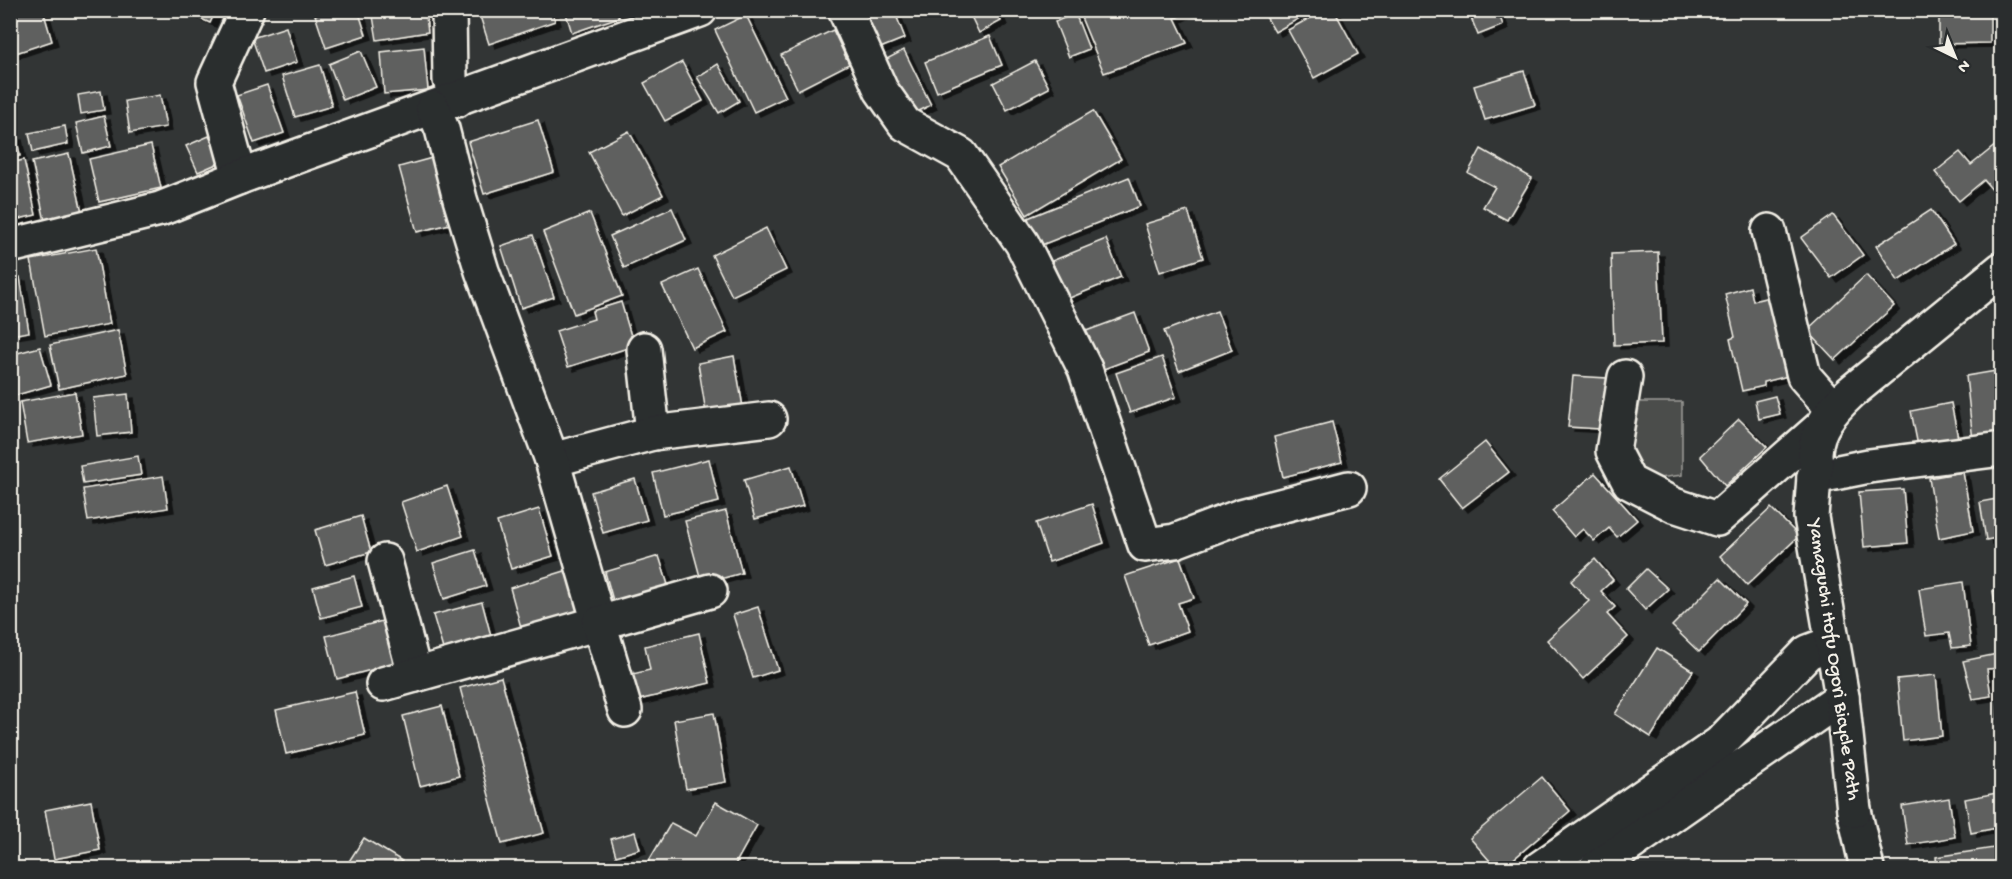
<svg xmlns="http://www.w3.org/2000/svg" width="2012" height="879" viewBox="0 0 2012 879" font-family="'Gochi Hand',sans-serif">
<defs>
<filter id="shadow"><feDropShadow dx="6" dy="4" stdDeviation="0" flood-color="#0009"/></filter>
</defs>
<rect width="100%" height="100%" fill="#323535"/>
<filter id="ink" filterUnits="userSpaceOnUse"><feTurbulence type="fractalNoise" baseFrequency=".0167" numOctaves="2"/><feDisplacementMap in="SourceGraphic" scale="12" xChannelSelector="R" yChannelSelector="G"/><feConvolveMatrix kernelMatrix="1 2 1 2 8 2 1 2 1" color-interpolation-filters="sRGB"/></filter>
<g filter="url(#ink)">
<polygon fill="#4b4d4c" stroke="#a09f9a" stroke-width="1.5" points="1640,402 1682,402 1682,475 1651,479 1630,457"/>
<g fill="#5f605f" stroke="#f4f1e8" stroke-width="1.5" filter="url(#shadow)">
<polygon points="10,10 43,10 52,41 10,55"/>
<polygon points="182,10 216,10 210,23"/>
<polygon points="329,10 358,10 366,35 326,48 315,15"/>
<polygon points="372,10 425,10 428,32 377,40"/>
<polygon points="478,10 552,10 555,21 489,44"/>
<polygon points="565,10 617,10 619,17 572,33"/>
<polygon points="883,10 894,10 905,38 868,53 855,22"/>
<polygon points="968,10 996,10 1001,21 979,33"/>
<polygon points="1078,10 1192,10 1175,18 1187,43 1104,73"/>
<polygon points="1262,10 1302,10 1305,15 1275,32"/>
<polygon points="1324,10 1334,10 1358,54 1314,78 1288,30"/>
<polygon points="1468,10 1497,10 1503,25 1478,35"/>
<polygon points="1939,10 1990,10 1990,43 1939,44"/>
<polygon points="1075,13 1089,49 1069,57 1055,22"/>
<polygon points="746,15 786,97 754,112 715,30"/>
<polygon points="286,27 297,62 264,73 252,38"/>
<polygon points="833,30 849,64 798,90 781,55"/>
<polygon points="990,36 1002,65 937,92 925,62"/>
<polygon points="424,47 428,90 384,94 381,52"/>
<polygon points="904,50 931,105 907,117 879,63"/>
<polygon points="361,51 376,87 343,100 329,64"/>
<polygon points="1035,61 1049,88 1007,110 993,83"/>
<polygon points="682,62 703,101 665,121 644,83"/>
<polygon points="718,64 739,101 719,113 697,77"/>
<polygon points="320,65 332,106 295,117 282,76"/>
<polygon points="1524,71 1535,105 1485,120 1474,86"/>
<polygon points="267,85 284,133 254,143 237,95"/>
<polygon points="101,91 104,110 81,114 78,95"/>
<polygon points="160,95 166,127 130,133 125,101"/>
<polygon points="1093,111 1121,159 1027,215 998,167"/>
<polygon points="104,116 111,146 83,153 76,123"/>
<polygon points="538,120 554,172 484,194 468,142"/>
<polygon points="65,126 68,144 33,152 29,133"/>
<polygon points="629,131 663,195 622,216 589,152"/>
<polygon points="16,136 20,156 10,158 10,137"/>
<polygon points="209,136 221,162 198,172 186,146"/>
<polygon points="2002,140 2002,202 1984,180 1959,201 1935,172 1960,152 1971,165"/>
<polygon points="151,145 161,188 99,202 89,159"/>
<polygon points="1481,149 1532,178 1507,220 1483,207 1495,187 1468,173"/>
<polygon points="69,154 82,212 45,221 32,162"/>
<polygon points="432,158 450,224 417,232 399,167"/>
<polygon points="24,160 36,215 10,221 10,163"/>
<polygon points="1129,177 1140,206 1039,246 1028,218"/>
<polygon points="672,208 686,240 624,268 610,236"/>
<polygon points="1931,210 1954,244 1898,281 1876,246"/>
<polygon points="1188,211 1203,258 1160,272 1145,224"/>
<polygon points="590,213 622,296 574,314 543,232"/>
<polygon points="1833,215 1863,255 1831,278 1801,238"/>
<polygon points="766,228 786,270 732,296 712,255"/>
<polygon points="533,235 554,297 521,308 501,246"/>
<polygon points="1106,239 1121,277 1067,299 1052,261"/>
<polygon points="96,248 110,324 45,336 31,260"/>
<polygon points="1658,252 1662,343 1614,345 1611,254"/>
<polygon points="698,269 727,332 692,348 662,285"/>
<polygon points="1866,275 1894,306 1835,360 1807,330"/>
<polygon points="20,277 29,332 10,335 10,278"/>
<polygon points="1750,287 1753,301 1773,296 1792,375 1764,382 1764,386 1742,391 1730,339 1735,337 1725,294"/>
<polygon points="621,302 634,346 568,367 556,331 594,319 592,311"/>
<polygon points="1217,311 1232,350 1179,371 1164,331"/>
<polygon points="1135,313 1149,352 1093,373 1078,334"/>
<polygon points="118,330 127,374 59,389 50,345"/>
<polygon points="40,347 51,385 10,397 10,355"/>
<polygon points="734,356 743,407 706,413 698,363"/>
<polygon points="1162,357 1176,397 1130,413 1116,373"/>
<polygon points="2002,370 2002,436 1973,441 1966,376"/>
<polygon points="1573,376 1607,378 1600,429 1568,427"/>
<polygon points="75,392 82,434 27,443 20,402"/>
<polygon points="128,394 131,432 97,436 93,398"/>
<polygon points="1775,396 1780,414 1759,419 1755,401"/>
<polygon points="1951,403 1958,438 1918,446 1911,411"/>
<polygon points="1739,419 1767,447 1725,486 1700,456"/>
<polygon points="1332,422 1342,462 1283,477 1274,437"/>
<polygon points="1485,442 1509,472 1462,508 1439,479"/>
<polygon points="138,456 141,475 83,484 80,466"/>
<polygon points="709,459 719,502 663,515 653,473"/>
<polygon points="791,466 803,506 755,519 744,480"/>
<polygon points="1963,472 1973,531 1939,538 1929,478"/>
<polygon points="1595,473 1637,520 1617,537 1609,528 1594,541 1583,529 1574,537 1552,511"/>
<polygon points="163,476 168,508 88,521 83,489"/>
<polygon points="635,479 647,520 603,533 591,492"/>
<polygon points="447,486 463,536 417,552 401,502"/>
<polygon points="1903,489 1908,543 1864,547 1859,492"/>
<polygon points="2002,498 2002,537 1986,540 1980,502"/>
<polygon points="1092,504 1104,543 1049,562 1036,523"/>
<polygon points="1771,508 1799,536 1747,585 1720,556"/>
<polygon points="539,509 553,556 511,569 497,522"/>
<polygon points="726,511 742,573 702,584 685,521"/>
<polygon points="361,516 371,552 325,565 315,530"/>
<polygon points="475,550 486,586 444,599 433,563"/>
<polygon points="659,556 669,588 614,604 605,572"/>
<polygon points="1180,558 1194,598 1178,603 1188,631 1149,645 1125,576"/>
<polygon points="1595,559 1613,580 1601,591 1615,607 1607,614 1628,637 1583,679 1547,640 1589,601 1571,581"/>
<polygon points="1646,569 1668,589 1645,610 1626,589"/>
<polygon points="568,570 581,613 522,631 510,588"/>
<polygon points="354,576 362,607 321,618 313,587"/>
<polygon points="1720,578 1746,604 1699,652 1672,626"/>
<polygon points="1963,582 1971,646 1952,648 1949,633 1926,636 1919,589"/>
<polygon points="2002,590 2002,624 1998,625 1993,591"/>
<polygon points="482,602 491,636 443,649 433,615"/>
<polygon points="758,607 778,670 753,678 733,615"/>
<polygon points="386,620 397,663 337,679 326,636"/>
<polygon points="699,633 710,683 630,702 624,676 650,670 645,646"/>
<polygon points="1657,648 1693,671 1651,737 1615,714"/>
<polygon points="2002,653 2002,729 1997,729 2001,668 1987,669 1991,696 1973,699 1963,661"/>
<polygon points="1936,675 1942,736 1903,741 1897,679"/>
<polygon points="501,677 544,833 502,844 460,688"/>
<polygon points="355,692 365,735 286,754 276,710"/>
<polygon points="442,706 459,776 420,786 403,716"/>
<polygon points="714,713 726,782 686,789 674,720"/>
<polygon points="1542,777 1570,811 1503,868 1496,868 1470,838"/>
<polygon points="2002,792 2002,827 1971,833 1965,799"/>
<polygon points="1949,798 1955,837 1908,845 1902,806"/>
<polygon points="91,801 100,850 54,859 45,810"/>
<polygon points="716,802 757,825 733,868 655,868 647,864 671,823 696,836"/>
<polygon points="635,832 640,849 616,856 611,839"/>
<polygon points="364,838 402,861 398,868 350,868 346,866"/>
<polygon points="2000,847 2002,868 1937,868 1936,857"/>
</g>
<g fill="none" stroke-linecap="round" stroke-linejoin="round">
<g stroke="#f4f1e8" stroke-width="38">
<g id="minor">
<polyline points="449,10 450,80 457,100"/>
<polyline points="845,10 881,90 905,124 961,155 1022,243 1085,369 1145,545 1175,541 1241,516 1349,488"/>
<polyline points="240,177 214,82 247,10"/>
<polyline points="1769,231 1804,376 1833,409"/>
<polyline points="10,246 160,209 240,177 700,10"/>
<polyline points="644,349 653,433"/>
<polyline points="1625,377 1613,451 1629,482 1674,505 1717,519 1821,427"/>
<polyline points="552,460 653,433 769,419"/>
<polyline points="1814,477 1869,466 2002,449"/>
<polyline points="385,561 415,675"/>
<polyline points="383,684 599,623 552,460 482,271 460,199 442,129 433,108"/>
<polyline points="625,710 599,623 710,591"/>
<polyline points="1854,810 1867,868"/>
<polyline points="1540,868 1720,743 1808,652 1832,643"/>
<polyline points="1596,868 1842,697"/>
</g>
</g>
<g stroke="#f4f1e8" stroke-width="38">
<path id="major" d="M1854,810L1842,697L1811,517L1814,477C1818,469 1815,462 1815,453C1816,428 1832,410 1850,393L2002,269"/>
</g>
<use href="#minor" stroke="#2a2d2e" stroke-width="33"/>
<use href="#major" stroke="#2a2d2e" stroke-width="33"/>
</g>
</g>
<g text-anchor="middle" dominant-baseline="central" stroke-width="4.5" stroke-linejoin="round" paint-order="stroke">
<g font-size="20" fill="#f4f1e8" stroke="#2a2d2e">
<text transform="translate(1833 660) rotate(82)">Yamaguchi Hofu Ogori Bicycle Path</text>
</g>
</g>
<rect width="2012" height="879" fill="none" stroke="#2a2d2e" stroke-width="36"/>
<rect x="18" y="18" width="1976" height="843" fill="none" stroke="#f4f1e8" stroke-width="2" filter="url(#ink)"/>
<g transform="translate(1955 57) rotate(137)" stroke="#2a2d2e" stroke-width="4.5" paint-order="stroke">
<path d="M0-4.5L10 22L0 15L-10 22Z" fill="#f4f1e8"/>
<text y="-9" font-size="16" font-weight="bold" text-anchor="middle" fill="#f4f1e8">N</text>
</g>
</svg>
